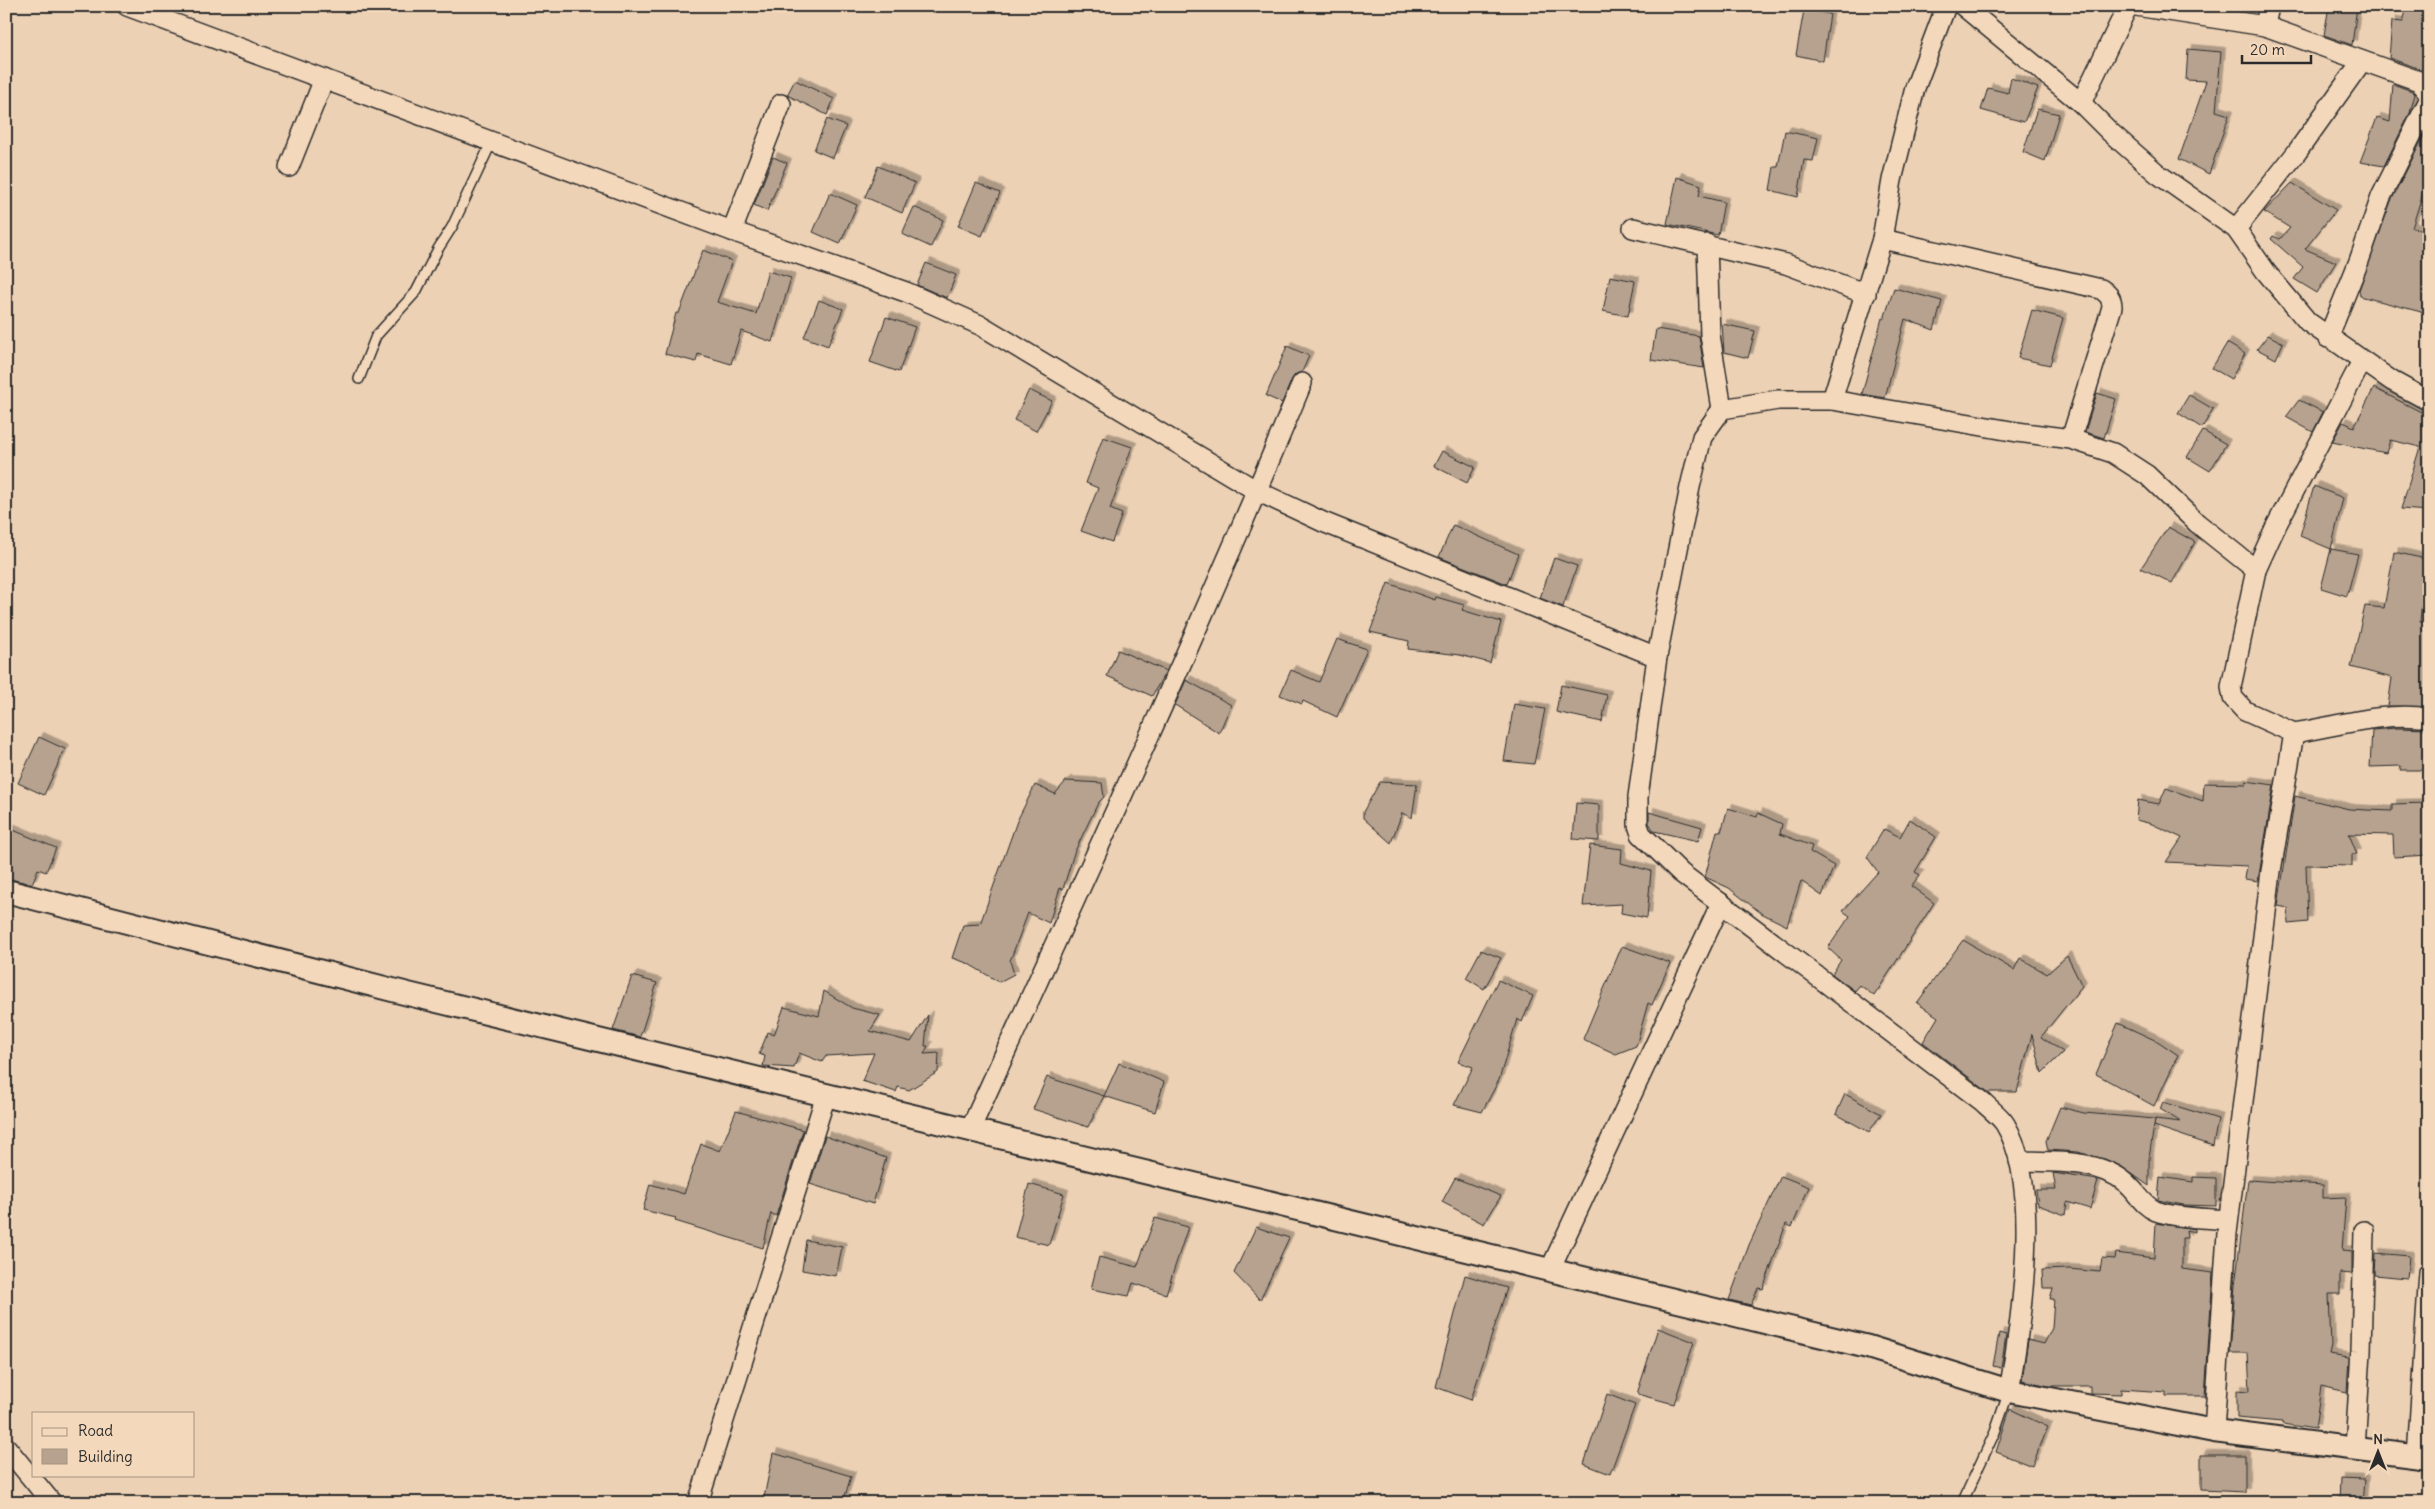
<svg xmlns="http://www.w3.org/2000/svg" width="2435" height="1509" viewBox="0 0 2435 1509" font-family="Delius,sans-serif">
<defs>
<filter id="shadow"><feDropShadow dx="4.5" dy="-4.5" stdDeviation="0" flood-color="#0004"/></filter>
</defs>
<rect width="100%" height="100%" fill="#ecd1b5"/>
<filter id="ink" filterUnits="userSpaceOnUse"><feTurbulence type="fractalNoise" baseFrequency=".02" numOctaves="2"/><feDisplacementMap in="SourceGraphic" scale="10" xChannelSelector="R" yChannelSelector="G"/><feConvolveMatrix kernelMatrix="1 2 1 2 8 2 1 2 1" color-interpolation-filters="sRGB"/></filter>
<g filter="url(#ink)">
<g fill="#b6a28f" stroke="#2b2b2b" filter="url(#shadow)">
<polygon points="2329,6 2357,6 2352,45 2324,35"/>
<polygon points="2407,7 2429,9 2429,75 2423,70 2389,58 2392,21 2403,22"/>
<polygon points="1804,10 1830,14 1823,61 1796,55"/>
<polygon points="2188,49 2221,52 2216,111 2229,115 2209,174 2179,159 2206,81 2186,80"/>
<polygon points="2011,78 2038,88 2024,122 1981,110 1988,88 2008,93"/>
<polygon points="795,80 834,99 827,115 787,95"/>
<polygon points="2393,84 2412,91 2415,94 2410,113 2384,166 2360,162 2377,118 2390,122"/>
<polygon points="2037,109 2059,114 2045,161 2023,152"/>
<polygon points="827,119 846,126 833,158 814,150"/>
<polygon points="2427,130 2429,131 2429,173 2412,228 2429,230 2429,314 2360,296 2359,290 2391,201"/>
<polygon points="1785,131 1818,138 1813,161 1804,160 1798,197 1770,190 1774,167 1778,167"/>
<polygon points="773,157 787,163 767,211 754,205"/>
<polygon points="878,166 915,183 902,213 865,197"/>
<polygon points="1677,177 1701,185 1699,196 1724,202 1718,235 1667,224"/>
<polygon points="976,183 1000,193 982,236 958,226"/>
<polygon points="2292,183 2336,210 2305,249 2336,262 2317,293 2294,279 2303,267 2271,239 2273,236 2280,239 2290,228 2264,212"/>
<polygon points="830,193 857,205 840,244 813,232"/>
<polygon points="914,207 943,220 931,247 902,234"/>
<polygon points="703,250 732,261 717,302 756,314 768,271 791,278 772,342 741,331 731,364 698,354 696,362 665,354 676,313 679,313"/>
<polygon points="926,263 956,275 947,298 917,285"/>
<polygon points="1610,276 1635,281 1628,316 1603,311"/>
<polygon points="1894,288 1942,301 1934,330 1905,319 1885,398 1862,394 1882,318 1884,319"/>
<polygon points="819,300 843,309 828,346 804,337"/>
<polygon points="2032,310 2063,318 2050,365 2018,358"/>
<polygon points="886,317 915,327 899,372 870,362"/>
<polygon points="1722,324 1755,331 1748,358 1724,352"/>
<polygon points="1656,329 1699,336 1704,368 1651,360"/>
<polygon points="2268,335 2283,343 2276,359 2257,349"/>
<polygon points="2227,343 2245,354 2231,379 2212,368"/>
<polygon points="1287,346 1309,356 1302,372 1296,374 1292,379 1282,403 1266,396"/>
<polygon points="2374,388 2427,415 2422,427 2429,429 2429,511 2401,509 2420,447 2390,440 2386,453 2332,442 2343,422 2354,427"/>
<polygon points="1029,390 1052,401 1036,431 1014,420"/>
<polygon points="2097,393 2116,399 2104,438 2085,432"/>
<polygon points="2189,395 2213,409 2202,428 2178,413"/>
<polygon points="2299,400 2323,412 2313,432 2286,417"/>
<polygon points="2203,431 2226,444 2210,471 2187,457"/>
<polygon points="1103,437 1132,447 1110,509 1122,514 1112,542 1081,531 1098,488 1086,483"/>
<polygon points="1442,451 1475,467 1467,483 1434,466"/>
<polygon points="2314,486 2343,498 2331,549 2300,536"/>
<polygon points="1453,525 1518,554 1507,584 1439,557"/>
<polygon points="2168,527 2195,542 2172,583 2141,568"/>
<polygon points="2331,549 2358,554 2347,596 2321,588"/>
<polygon points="2394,552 2426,559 2420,622 2429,622 2429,707 2388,706 2392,678 2351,667 2365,606 2384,608"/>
<polygon points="1554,558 1577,566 1563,607 1540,598"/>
<polygon points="1388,583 1435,600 1436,597 1464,605 1462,610 1501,622 1490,663 1460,655 1408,649 1409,641 1370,632"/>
<polygon points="1337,639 1367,649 1337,717 1303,701 1302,704 1280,695 1291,670 1319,682"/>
<polygon points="1118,650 1166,671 1152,696 1107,676"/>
<polygon points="1186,680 1231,705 1219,733 1175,705"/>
<polygon points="1561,685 1607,695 1602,722 1556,712"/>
<polygon points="1514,704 1545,709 1534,764 1504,761"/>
<polygon points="2396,728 2429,729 2429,770 2400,770 2401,766 2370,767 2372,730"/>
<polygon points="39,737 65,749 44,795 18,783"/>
<polygon points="1066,781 1102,783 1104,797 1098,803 1074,853 1063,889 1060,888 1049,923 1028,913 1010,961 1014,974 999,982 967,963 952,958 963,925 980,924 1017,821 1035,785 1055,794"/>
<polygon points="2246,781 2274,785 2258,881 2245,879 2247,866 2166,862 2182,838 2152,824 2136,820 2138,800 2159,804 2166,788 2203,801 2204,783 2246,784"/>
<polygon points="1380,782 1417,784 1412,818 1402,813 1391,843 1363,818 1363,812"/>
<polygon points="2295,796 2349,809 2367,810 2392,811 2392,804 2429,803 2429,855 2394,857 2393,835 2349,834 2357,854 2352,854 2352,866 2306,865 2308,922 2289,924 2288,908 2278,906"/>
<polygon points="1576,803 1599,805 1599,841 1573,839"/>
<polygon points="1728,808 1757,817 1758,813 1782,824 1780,834 1812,846 1810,852 1834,866 1822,896 1801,881 1787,926 1761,913 1729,888 1705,877 1717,831 1721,832"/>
<polygon points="1649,812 1702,827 1698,841 1654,831 1649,823"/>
<polygon points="1910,819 1936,837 1915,872 1920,875 1911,886 1934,903 1874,996 1860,985 1855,991 1832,974 1841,960 1828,948 1850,916 1843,911 1878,872 1867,857 1884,829 1900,837"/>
<polygon points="6,827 56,848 46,872 38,869 32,884 6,878"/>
<polygon points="1590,845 1622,849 1621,863 1651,871 1647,918 1621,913 1622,904 1583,906"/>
<polygon points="1963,940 2014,970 2020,958 2047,974 2067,956 2082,986 2041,1037 2063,1052 2042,1073 2032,1034 2017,1092 1988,1092 1923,1042 1938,1017 1917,1003"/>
<polygon points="1622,946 1670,963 1652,1005 1648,1003 1636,1046 1616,1054 1583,1039"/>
<polygon points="1481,950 1501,958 1484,989 1466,978"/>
<polygon points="632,976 657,983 640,1037 613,1030"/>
<polygon points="1498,980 1533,996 1522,1022 1517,1019 1499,1080 1482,1112 1454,1105 1473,1067 1458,1062"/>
<polygon points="824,991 852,1008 880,1015 870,1031 911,1042 928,1015 925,1046 928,1046 924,1054 939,1053 938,1072 909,1090 898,1087 896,1092 862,1081 874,1053 826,1056 822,1062 799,1053 794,1068 763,1066 765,1056 759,1054 768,1032 774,1035 784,1007 819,1016"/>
<polygon points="2118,1023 2159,1042 2178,1055 2154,1106 2096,1074"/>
<polygon points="1119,1063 1164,1082 1155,1112 1104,1096"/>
<polygon points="1047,1077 1104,1096 1088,1127 1033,1109"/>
<polygon points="1845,1094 1881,1114 1869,1132 1836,1114"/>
<polygon points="2163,1102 2218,1119 2213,1146 2154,1126 2155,1119 2181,1122 2160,1109"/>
<polygon points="2060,1107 2084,1113 2155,1119 2149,1158 2149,1186 2121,1166 2105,1159 2077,1152 2048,1150 2046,1141"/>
<polygon points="736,1111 803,1130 776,1216 771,1213 763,1248 675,1221 676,1218 643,1210 650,1184 684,1194 701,1144 720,1151"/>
<polygon points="825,1136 886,1158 873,1204 810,1184"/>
<polygon points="2053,1173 2098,1180 2090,1209 2067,1202 2065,1215 2038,1205 2036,1190 2056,1190"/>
<polygon points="1781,1176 1809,1187 1792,1227 1786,1224 1763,1289 1758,1288 1751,1305 1729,1300 1749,1245"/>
<polygon points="2160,1177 2193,1182 2193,1177 2216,1178 2216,1206 2183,1205 2158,1200"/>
<polygon points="1455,1178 1501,1196 1484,1224 1442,1202"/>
<polygon points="2248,1180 2323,1185 2323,1198 2346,1197 2342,1250 2352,1251 2352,1274 2340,1273 2340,1294 2329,1294 2331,1346 2329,1355 2349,1358 2347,1392 2321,1386 2315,1429 2282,1424 2282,1422 2237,1418 2237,1390 2250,1391 2248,1353 2230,1353 2235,1285"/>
<polygon points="1029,1184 1064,1194 1049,1245 1015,1237"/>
<polygon points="1155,1218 1188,1227 1166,1294 1133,1283 1129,1296 1091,1289 1099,1257 1137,1267"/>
<polygon points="2156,1223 2195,1229 2195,1232 2186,1230 2187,1238 2182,1238 2182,1269 2213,1273 2205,1396 2166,1396 2166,1392 2121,1389 2121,1394 2090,1393 2090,1386 2049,1386 2022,1380 2028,1340 2044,1344 2052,1328 2054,1299 2050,1299 2053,1288 2043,1288 2042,1270 2069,1269 2100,1272 2102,1258 2115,1259 2116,1253 2154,1258"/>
<polygon points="1256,1227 1289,1238 1260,1300 1234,1273"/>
<polygon points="806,1240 842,1247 836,1276 802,1270"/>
<polygon points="2375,1253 2409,1256 2407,1278 2374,1275"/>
<polygon points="1465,1275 1507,1288 1471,1400 1436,1387"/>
<polygon points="1658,1328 1694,1342 1674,1404 1637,1394"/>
<polygon points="1999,1333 2006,1335 2001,1368 1993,1366"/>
<polygon points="1607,1394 1635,1405 1610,1474 1584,1464"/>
<polygon points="2010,1409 2048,1427 2032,1466 1996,1452"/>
<polygon points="773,1453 851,1476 843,1503 763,1503"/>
<polygon points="2201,1455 2245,1455 2245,1492 2201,1490"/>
<polygon points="2340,1479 2365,1480 2363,1503 2339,1503"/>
</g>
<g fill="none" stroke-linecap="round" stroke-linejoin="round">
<g stroke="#2b2b2b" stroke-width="12">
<g id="service">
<polyline points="359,379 376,336 416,292 438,249 452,227 492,141"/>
<polyline points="1962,1503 1995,1432 2009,1391"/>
</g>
</g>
<g stroke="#2b2b2b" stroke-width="22">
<g id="minor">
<path d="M127,6L732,231L906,292L982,326L1257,491L1323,522L1657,657L1638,797V825L1641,834L1681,873L1983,1102C1990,1109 2000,1116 2005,1124C2042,1184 2021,1323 2009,1391"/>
<polyline points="1963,6 2081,103 2110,132 2158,174 2236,229 2266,272 2308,322 2392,381 2429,401"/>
<polyline points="2136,6 2265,26"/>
<polyline points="2269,6 2265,26 2419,81 2428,92 2429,100 2381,197 2359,261 2328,338"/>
<polyline points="2081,103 2128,6"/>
<polyline points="289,167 324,79"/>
<polyline points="1633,228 1786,264 1866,294"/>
<polyline points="2236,229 2297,152 2362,61"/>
<polyline points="732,231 781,104"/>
<path d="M1882,239L2101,289C2108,294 2112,298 2112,307L2071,439"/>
<polyline points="1707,244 1710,335 1722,409"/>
<polyline points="1832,400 1882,239 1892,180 1915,88 1946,6"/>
<polyline points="1657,657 1690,487 1702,437 1722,409 1778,400 1832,400 2017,432 2071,439 2113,453 2147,475 2197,523 2256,570"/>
<path d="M2294,733C2338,726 2384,711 2429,718"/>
<path d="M970,1130C1083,882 1198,634 1302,383"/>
<path d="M2019,1161C2054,1162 2098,1159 2126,1183C2137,1192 2143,1206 2156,1211C2174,1218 2209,1218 2228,1220"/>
<polyline points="1550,1270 1721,903"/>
<polyline points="2214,1431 2227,1233 2271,871 2294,733 2245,711 2233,698 2231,687 2256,570 2275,528 2362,361"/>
<polyline points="6,1447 52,1503"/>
<polyline points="2355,1449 2361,1351 2364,1231"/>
<polyline points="2417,1456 2429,1272"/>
<polyline points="698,1503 826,1095"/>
</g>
</g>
<g stroke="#2b2b2b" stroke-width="26">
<polyline id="tertiary" points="6,891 408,994 1868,1347 2009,1391 2214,1431 2429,1458"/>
</g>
<use href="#service" stroke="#f4d8bb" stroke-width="9"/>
<use href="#minor" stroke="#f4d8bb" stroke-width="19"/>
<use href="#tertiary" stroke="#f4d8bb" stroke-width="22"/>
</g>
</g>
<rect width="2435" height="1509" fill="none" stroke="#f4d8bb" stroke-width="25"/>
<rect x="12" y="12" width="2410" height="1484" fill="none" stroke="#2b2b2b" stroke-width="2" filter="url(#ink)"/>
<rect x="32" y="1412" width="162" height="65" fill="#f4d8bb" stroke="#a49381"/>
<rect x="42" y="1428" width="25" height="8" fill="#f4d8bb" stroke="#a49381"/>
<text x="78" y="1436" font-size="15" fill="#2b2b2b">Road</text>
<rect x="42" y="1449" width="25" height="15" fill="#b6a28f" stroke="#a49381"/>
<text x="78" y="1462" font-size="15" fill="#2b2b2b">Building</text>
<g transform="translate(2378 1452)" stroke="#f4d8bb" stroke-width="4" paint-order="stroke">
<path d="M0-4L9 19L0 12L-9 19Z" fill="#2b2b2b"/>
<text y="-8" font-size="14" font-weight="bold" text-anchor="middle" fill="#2b2b2b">N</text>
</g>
<path d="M2242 55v8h69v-8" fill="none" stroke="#2b2b2b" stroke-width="2.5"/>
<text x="2250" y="55" font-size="15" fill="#2b2b2b" stroke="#f4d8bb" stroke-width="4" paint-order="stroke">20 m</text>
</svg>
